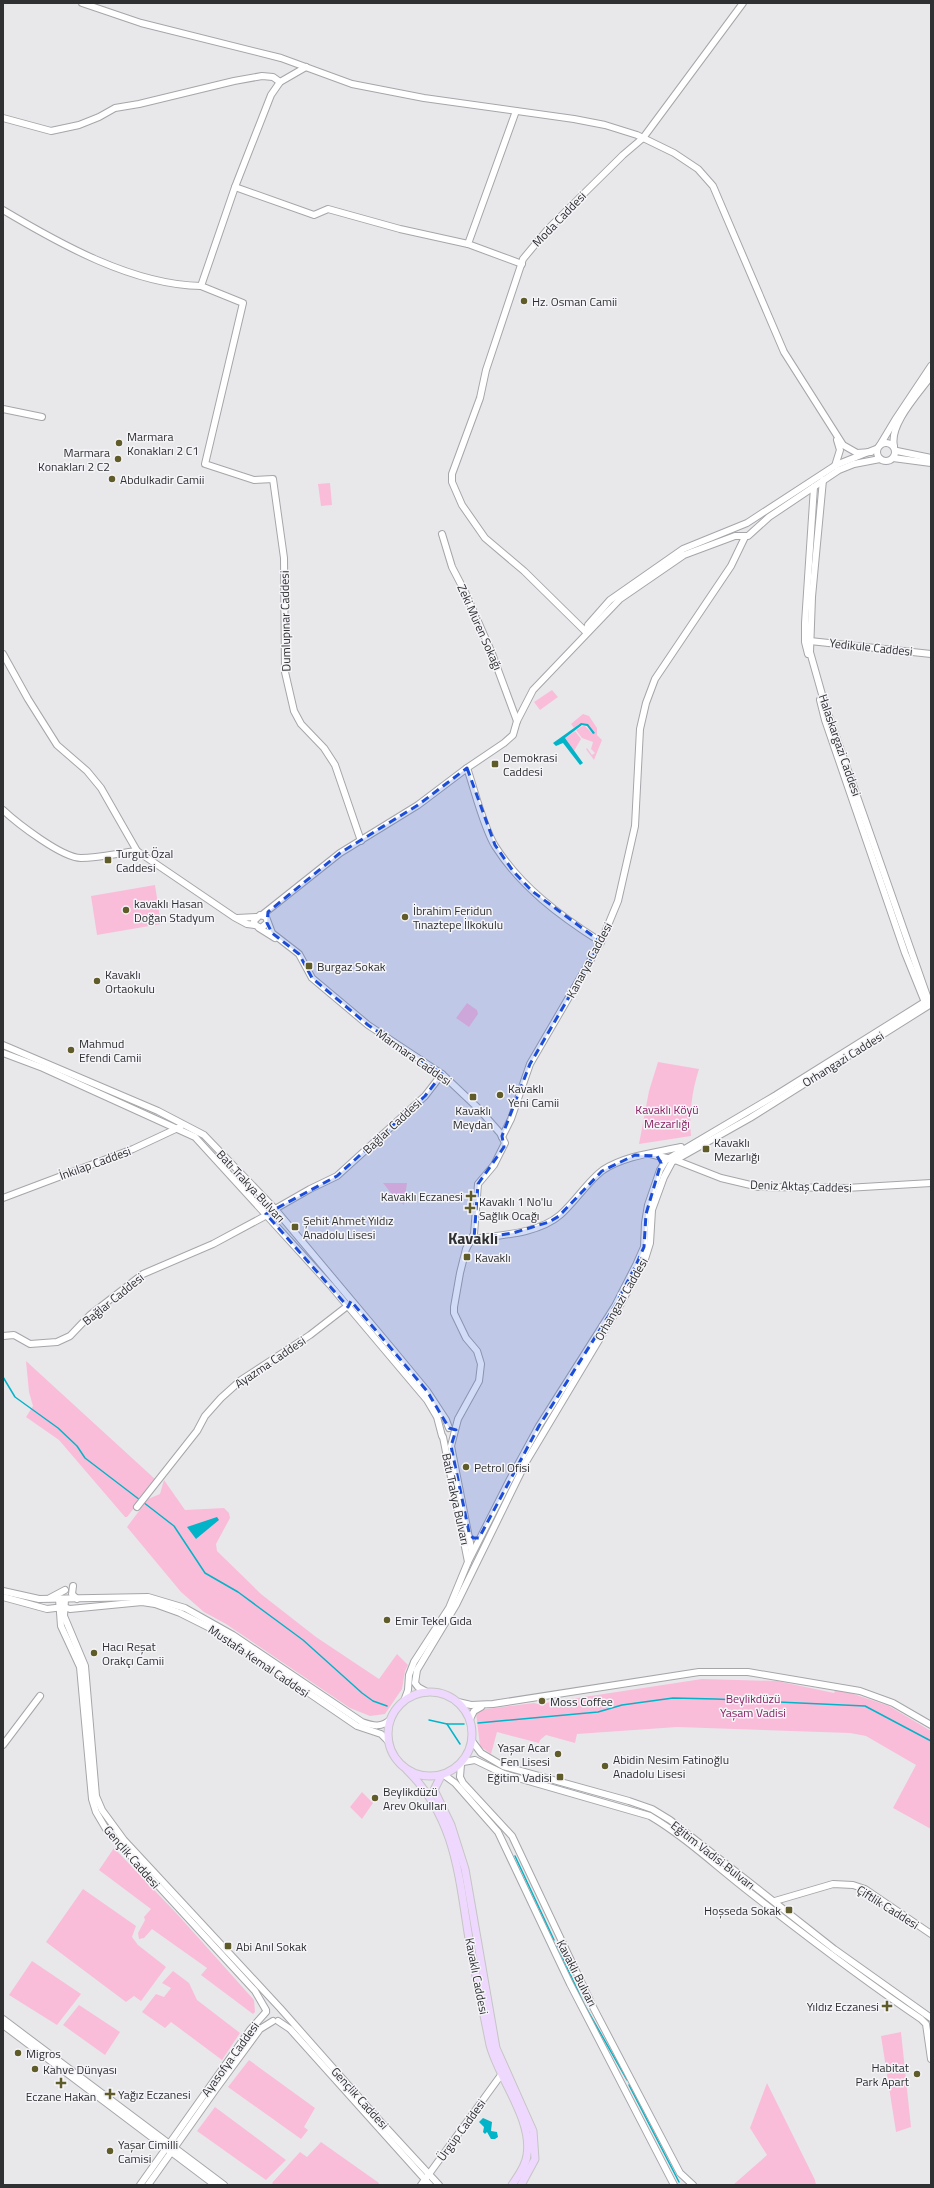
<svg xmlns="http://www.w3.org/2000/svg" width="934" height="2188" viewBox="0 0 934 2188" font-family="'Titillium Web',sans-serif">
<rect width="100%" height="100%" fill="#e8e8eb"/>
<g fill="#f9bdda">
<polygon points="330,483 332,505 321,506 318,484"/>
<polygon points="552,690 558,697 540,710 534,702"/>
<polygon points="583,714 589,716 597,728 597,735 602,740 594,760 586,749 587,748 592,755 595,753 591,749 593,742 582,738 576,730 584,725 593,734 588,724 579,724 574,728 571,724"/>
<polygon points="575,731 581,739 574,751 565,738"/>
<polygon points="155,885 161,924 97,935 91,896"/>
<polygon points="467,1003 477,1010 478,1014 469,1027 456,1018"/>
<path d="M658,1062L699,1069C692,1091 689,1113 691,1136L639,1144L649,1091Z"/>
<polygon points="383,1183 407,1183 404,1205 395,1198"/>
<polygon points="26,1361 156,1480 127,1517 125,1517 59,1440 26,1417 33,1406 29,1392"/>
<polygon points="164,1480 185,1510 224,1508 229,1513 230,1518 216,1544 217,1551 261,1594 316,1637 379,1679 397,1654 408,1665 405,1671 402,1689 385,1714 370,1716 350,1708 226,1624 204,1612 181,1592 127,1527 148,1499 160,1494"/>
<polygon points="702,1679 777,1681 834,1693 836,1688 889,1706 931,1731 931,1829 893,1808 916,1765 866,1736 850,1733 677,1727 577,1734 575,1743 546,1735 540,1740 539,1743 497,1732 491,1754 480,1746 476,1713 479,1710 534,1703 538,1704"/>
<polygon points="362,1792 373,1803 362,1819 350,1807"/>
<polygon points="114,1848 178,1915 254,2000 255,2012 253,2014 201,1975 207,1968 152,1929 144,1938 139,1939 138,1933 145,1920 144,1917 151,1909 99,1870"/>
<polygon points="83,1889 136,1926 132,1937 138,1945 166,1967 141,2001 134,1996 126,2002 46,1942"/>
<polygon points="32,1961 81,1994 57,2025 9,1995"/>
<polygon points="173,1971 189,1983 197,2000 240,2033 222,2060 171,2022 165,2028 142,2012 156,1994 164,1997 171,1988 162,1983"/>
<polygon points="79,2005 120,2032 105,2055 63,2025"/>
<polygon points="901,2032 911,2127 896,2132 881,2036"/>
<polygon points="249,2060 315,2108 304,2127 308,2130 301,2139 228,2087"/>
<polygon points="767,2083 815,2180 816,2185 733,2185 767,2155 750,2128"/>
<polygon points="215,2107 286,2160 266,2180 197,2131"/>
<polygon points="321,2142 379,2183 378,2185 274,2185 272,2183 300,2152 307,2157"/>
</g>
<g fill="#03b4c8">
<polygon points="581,723 588,724 595,733 593,734 587,726 582,725 565,738 583,763 580,765 563,743 556,746 553,743"/>
<polygon points="217,1517 219,1520 196,1539 187,1527"/>
<polygon points="483,2118 492,2122 491,2131 497,2132 498,2137 495,2139 491,2139 487,2132 485,2134 483,2132 484,2127 479,2122"/>
</g>
<g fill="none" stroke-linecap="round" stroke-linejoin="round">
<g stroke="#03b4c8" stroke-width="1.5">
<polyline points="3,1377 15,1397 58,1428 77,1446 85,1458 140,1500"/>
<polyline points="143,1502 174,1526 205,1573 238,1592 303,1640 362,1693 373,1701 387,1706"/>
<polyline points="429,1720 447,1724 464,1724"/>
<polyline points="478,1723 598,1712 622,1705 673,1698 716,1699 865,1706 931,1741"/>
<polyline points="447,1724 460,1744"/>
<polyline points="515,1856 554,1940"/>
<polyline points="557,1946 584,2004 627,2080"/>
<polyline points="629,2085 679,2182"/>
</g>
<g stroke="#a5a6a9" stroke-width="8">
<g id="secondary">
<polyline points="82,3 141,23 281,58 352,84 424,98 574,119 605,125 637,135 674,153 698,169 713,186 784,352 843,445 857,453 871,452"/>
<polyline points="306,67 280,82 271,95 235,187 201,286 243,303 205,464 254,480 273,479 284,558 285,672 294,711 301,724 324,748 335,765 361,841"/>
<polyline points="516,111 468,244 522,264"/>
<polyline points="3,118 51,131 79,125 99,117 115,108 139,104 234,81 262,76 273,77 280,82"/>
<polyline points="235,187 314,215 328,209 400,229 468,244"/>
<path d="M3,210C60,244 133,285 201,286"/>
<polyline points="3,409 42,417"/>
<circle cx="886" cy="452" r="9"/>
<polyline points="880,445 895,420 931,366"/>
<path d="M894,446C889,424 919,393 931,376"/>
<polyline points="897,451 931,458"/>
<polyline points="893,458 931,463"/>
<polyline points="835,466 840,450 837,440"/>
<polyline points="823,480 812,597 810,652 825,705 927,996 931,1001"/>
<polyline points="442,534 452,567 466,594 491,651 517,721"/>
<polyline points="586,632 524,571 485,538 462,505 452,482 452,474 480,398 486,370 523,259 548,229 623,155 643,138 743,3"/>
<polyline points="586,632 588,625 610,600 683,549 747,523 836,465 876,449"/>
<polyline points="810,641 931,654"/>
<polyline points="3,654 28,699 57,745 87,771 101,788 137,851"/>
<polyline points="808,654 805,642 805,623 814,487"/>
<polyline points="820,700 825,720 905,953 926,1005"/>
<path d="M467,768C475,791 483,826 495,846C521,887 560,916 601,942"/>
<path d="M3,810C17,823 62,858 81,858C99,858 119,853 137,851L234,917L247,924L255,925"/>
<polyline points="262,915 340,853 418,805 467,768 504,743 513,735 517,721 533,690 620,599 684,555 735,536 748,536 769,517 839,470 854,464 880,459"/>
<polyline points="237,918 256,917"/>
<polyline points="267,923 261,928 255,925 254,921 260,915 266,917 272,933 299,954 312,978 368,1025 442,1074 479,1109 500,1133 505,1143 494,1165 478,1184 474,1234 466,1249 460,1273 454,1307 454,1313 466,1338 477,1351 481,1364 479,1381 458,1419 451,1446 472,1553"/>
<polyline points="259,928 275,938"/>
<polyline points="3,1045 158,1111 204,1135 275,1209 394,1351 427,1391 446,1420 449,1428"/>
<polyline points="3,1053 43,1068 195,1137 330,1285 427,1400 437,1417 442,1436"/>
<polyline points="502,1137 511,1119 530,1064 601,942 618,901 635,826 640,729 646,703 655,679 731,566 745,537"/>
<polyline points="650,1154 675,1160 721,1178 759,1187 846,1188 931,1183"/>
<polyline points="3,1198 133,1149 180,1127"/>
<polyline points="275,1209 310,1189 337,1176 425,1096 442,1074"/>
<path d="M473,1239C500,1235 538,1234 560,1215C574,1203 589,1180 603,1170C627,1155 654,1153 681,1147"/>
<polyline points="3,1336 14,1335 30,1344 57,1342 70,1336 90,1315 143,1274 213,1244 267,1215"/>
<polyline points="443,1437 468,1562"/>
<polyline points="137,1507 197,1431 205,1416 221,1398 241,1380 310,1335 350,1304"/>
<polyline points="73,1586 72,1594 77,1599"/>
<path d="M3,1591L39,1599L148,1597L185,1608L233,1635L362,1722C373,1726 382,1728 391,1719"/>
<polyline points="3,1597 47,1609 64,1607 70,1609 142,1602 155,1604 180,1613 224,1635 357,1726 381,1734 389,1742"/>
<polyline points="50,1598 65,1590"/>
<polyline points="59,1599 61,1626 80,1667 92,1799 96,1812 106,1829 255,1991 266,2010"/>
<polyline points="65,1599 64,1616 85,1666 96,1796 102,1810 124,1840 280,2008 379,2120 439,2185"/>
<polyline points="427,1692 418,1687 415,1683 417,1670 456,1605 526,1462 620,1305 645,1259 650,1243 652,1210 664,1177 672,1162 750,1118 931,1004"/>
<polyline points="404,1701 408,1690 409,1675 414,1662 449,1608 468,1562 509,1481 539,1426 615,1306 636,1265 644,1247 645,1223 648,1205 660,1170 666,1160 776,1095 931,998"/>
<polyline points="458,1702 471,1705 493,1704 699,1672 748,1672 860,1691 893,1703 931,1725"/>
<polyline points="470,1719 474,1711 481,1707"/>
<polyline points="472,1741 481,1753 503,1766 629,1801 652,1809 670,1820 834,1949 931,2018"/>
<polyline points="3,1745 40,1696"/>
<path d="M463,1762L475,1760L504,1774L650,1816C687,1838 718,1868 752,1894C807,1937 863,1980 921,2019L926,2024L931,2059"/>
<polyline points="461,1764 460,1777 463,1783 512,1836 593,2007 680,2173 693,2185"/>
<polyline points="444,1775 455,1783 498,1832 570,1984 674,2185"/>
<polyline points="775,1901 833,1884 853,1885 865,1889 931,1934"/>
<polyline points="3,2019 224,2185"/>
<polyline points="278,2021 290,2029 430,2185"/>
<polyline points="3,2025 215,2185"/>
<polyline points="140,2185 250,2030 266,2012"/>
<polyline points="148,2185 216,2089 260,2029 273,2021"/>
<polyline points="421,2185 501,2075"/>
</g>
</g>
<g stroke="#c5c5c5" stroke-width="9">
<g id="primary">
<circle cx="430" cy="1734" r="42"/>
<path d="M407,1770C460,1822 459,1887 472,1956C478,1986 484,2015 490,2045C499,2079 533,2120 527,2155C526,2166 518,2176 512,2185"/>
<polyline points="441,1776 434,1790 451,1825 465,1869 496,2048 533,2131 535,2159 521,2185"/>
</g>
</g>
<use href="#secondary" stroke="#fff" stroke-width="6"/>
<use href="#primary" stroke="#efd8fd" stroke-width="7"/>
</g>
<path fill="#1d4ed8" fill-opacity="0.2" stroke="#1d4ed8" stroke-width="3" stroke-dasharray="8 5" stroke-linejoin="round" d="M467,768L495,845L513,871L532,891L601,942L530,1064L502,1136L504,1147L478,1184L474,1239L513,1233L549,1222L559,1216L602,1171L635,1155L657,1156L661,1163L646,1214L644,1247L636,1265L615,1306L539,1426L479,1538H473L469,1532L451,1446L456,1430L449,1428L427,1391L351,1301L348,1307L266,1214L337,1176L425,1096L442,1074L368,1025L312,978L299,954L272,933L267,923L268,912L340,853L418,805Z"/>
<g fill="#605c29" stroke="#f5f5f9" stroke-width="1.5">
<circle cx="524" cy="301" r="4"/>
<circle cx="119" cy="443" r="4"/>
<circle cx="118" cy="459" r="4"/>
<circle cx="112" cy="479" r="4"/>
<rect x="491" y="760" width="8" height="8" rx="2"/>
<rect x="104" y="856" width="8" height="8" rx="2"/>
<circle cx="126" cy="910" r="4"/>
<circle cx="405" cy="917" r="4"/>
<rect x="305" y="962" width="8" height="8" rx="2"/>
<circle cx="97" cy="981" r="4"/>
<circle cx="71" cy="1050" r="4"/>
<circle cx="500" cy="1095" r="4"/>
<rect x="469" y="1093" width="8" height="8" rx="2"/>
<rect x="702" y="1145" width="8" height="8" rx="2"/>
<path d="M469 1190h4v4h4v4h-4v4h-4v-4h-4v-4h4z"/>
<path d="M468 1202h4v4h4v4h-4v4h-4v-4h-4v-4h4z"/>
<rect x="291" y="1223" width="8" height="8" rx="2"/>
<rect x="463" y="1253" width="8" height="8" rx="2"/>
<circle cx="466" cy="1467" r="4"/>
<circle cx="387" cy="1620" r="4"/>
<circle cx="94" cy="1653" r="4"/>
<circle cx="542" cy="1701" r="4"/>
<circle cx="558" cy="1754" r="4"/>
<circle cx="605" cy="1766" r="4"/>
<rect x="556" y="1773" width="8" height="8" rx="2"/>
<circle cx="375" cy="1798" r="4"/>
<rect x="785" y="1906" width="8" height="8" rx="2"/>
<rect x="224" y="1942" width="8" height="8" rx="2"/>
<path d="M885 2000h4v4h4v4h-4v4h-4v-4h-4v-4h4z"/>
<circle cx="18" cy="2053" r="4"/>
<circle cx="35" cy="2069" r="4"/>
<circle cx="917" cy="2074" r="4"/>
<path d="M59 2077h4v4h4v4h-4v4h-4v-4h-4v-4h4z"/>
<path d="M108 2088h4v4h4v4h-4v4h-4v-4h-4v-4h4z"/>
<circle cx="110" cy="2151" r="4"/>
</g>
<g text-anchor="middle" dominant-baseline="central" stroke-width="3" stroke-linejoin="round" paint-order="stroke">
<g font-size="12" fill="#2f3031" stroke="#f5f5f9">
<text transform="translate(559 219) rotate(-46)">Moda Caddesi</text>
<text transform="translate(285 621) rotate(-91)">Dumlupınar Caddesi</text>
<text transform="translate(480 627) rotate(66)">Zeki Müren Sokağı</text>
<text transform="translate(871 647) rotate(6)">Yedikule Caddesi</text>
<text transform="translate(840 745) rotate(71)">Halaskargazi Caddesi</text>
<text transform="translate(589 960) rotate(-62)">Kanarya Caddesi</text>
<text transform="translate(414 1057) rotate(35)">Marmara Caddesi</text>
<text transform="translate(843 1059) rotate(-32)">Orhangazi Caddesi</text>
<text transform="translate(392 1126) rotate(-43)">Bağlar Caddesi</text>
<text transform="translate(95 1163) rotate(-20)">İnkılap Caddesi</text>
<text transform="translate(251 1186) rotate(47)">Batı Trakya Bulvarı</text>
<text transform="translate(801 1186) rotate(2)">Deniz Aktaş Caddesi</text>
<text transform="translate(113 1299) rotate(-39)">Bağlar Caddesi</text>
<text transform="translate(621 1299) rotate(-60)">Orhangazi Caddesi</text>
<text transform="translate(270 1362) rotate(-34)">Ayazma Caddesi</text>
<text transform="translate(456 1499) rotate(78)">Batı Trakya Bulvarı</text>
<text transform="translate(259 1661) rotate(34)">Mustafa Kemal Caddesi</text>
<text transform="translate(713 1855) rotate(38)">Eğitim Vadisi Bulvarı</text>
<text transform="translate(132 1857) rotate(49)">Gençlik Caddesi</text>
<text transform="translate(888 1907) rotate(32)">Çiftlik Caddesi</text>
<text transform="translate(577 1973) rotate(63)">Kavaklı Bulvarı</text>
<text transform="translate(477 1976) rotate(79)">Kavaklı Caddesi</text>
<text transform="translate(230 2059) rotate(-54)">Ayasofya Caddesi</text>
<text transform="translate(360 2098) rotate(48)">Gençlik Caddesi</text>
<text transform="translate(461 2130) rotate(-54)">Ürgüp Caddesi</text>
</g>
<g font-size="12" fill="#2f3031" stroke="#f5f5f9" text-anchor="start">
<text x="532" y="301">Hz. Osman Camii</text>
<text x="127" y="436">Marmara<tspan x="127" dy="14">Konakları 2 C1</tspan></text>
<text x="110" y="452" text-anchor="end">Marmara<tspan x="110" dy="14">Konakları 2 C2</tspan></text>
<text x="120" y="479">Abdulkadir Camii</text>
<text x="503" y="757">Demokrasi<tspan x="503" dy="14">Caddesi</tspan></text>
<text x="116" y="853">Turgut Özal<tspan x="116" dy="14">Caddesi</tspan></text>
<text x="134" y="903">kavaklı Hasan<tspan x="134" dy="14">Doğan Stadyum</tspan></text>
<text x="413" y="910">İbrahim Feridun<tspan x="413" dy="14">Tınaztepe İlkokulu</tspan></text>
<text x="317" y="966">Burgaz Sokak</text>
<text x="105" y="974">Kavaklı<tspan x="105" dy="14">Ortaokulu</tspan></text>
<text x="79" y="1043">Mahmud<tspan x="79" dy="14">Efendi Camii</tspan></text>
<text x="508" y="1088">Kavaklı<tspan x="508" dy="14">Yeni Camii</tspan></text>
<text x="473" y="1110" text-anchor="middle">Kavaklı<tspan x="473" dy="14">Meydan</tspan></text>
<text x="714" y="1142">Kavaklı<tspan x="714" dy="14">Mezarlığı</tspan></text>
<text x="463" y="1196" text-anchor="end">Kavaklı Eczanesi</text>
<text x="479" y="1201">Kavaklı 1 No'lu<tspan x="479" dy="14">Sağlık Ocağı</tspan></text>
<text x="303" y="1220">Şehit Ahmet Yıldız<tspan x="303" dy="14">Anadolu Lisesi</tspan></text>
<text x="475" y="1257">Kavaklı</text>
<text x="474" y="1467">Petrol Ofisi</text>
<text x="395" y="1620">Emir Tekel Gıda</text>
<text x="102" y="1646">Hacı Reşat<tspan x="102" dy="14">Orakçı Camii</tspan></text>
<text x="550" y="1701">Moss Coffee</text>
<text x="550" y="1747" text-anchor="end">Yaşar Acar<tspan x="550" dy="14">Fen Lisesi</tspan></text>
<text x="613" y="1759">Abidin Nesim Fatinoğlu<tspan x="613" dy="14">Anadolu Lisesi</tspan></text>
<text x="552" y="1777" text-anchor="end">Eğitim Vadisi</text>
<text x="383" y="1791">Beylikdüzü<tspan x="383" dy="14">Arev Okulları</tspan></text>
<text x="781" y="1910" text-anchor="end">Hoşseda Sokak</text>
<text x="236" y="1946">Abi Anıl Sokak</text>
<text x="879" y="2006" text-anchor="end">Yıldız Eczanesi</text>
<text x="26" y="2053">Migros</text>
<text x="909" y="2067" text-anchor="end">Habitat<tspan x="909" dy="14">Park Apart</tspan></text>
<text x="43" y="2069">Kahve Dünyası</text>
<text x="118" y="2094">Yağız Eczanesi</text>
<text x="61" y="2096" text-anchor="middle">Eczane Hakan</text>
<text x="118" y="2144">Yaşar Cimilli<tspan x="118" dy="14">Camisi</tspan></text>
</g>
<g font-size="12" fill="#8a2362" stroke="#f5f5f9">
<text x="667" y="1109">Kavaklı Köyü<tspan x="667" dy="14">Mezarlığı</tspan></text>
<text x="753" y="1698">Beylikdüzü<tspan x="753" dy="14">Yaşam Vadisi</tspan></text>
</g>
<g font-size="16" font-weight="bold" fill="#2f3031" stroke="#f5f5f9">
<text x="473" y="1238">Kavaklı</text>
</g>
</g>
<rect width="934" height="2188" fill="none" stroke="#2f3031" stroke-width="8"/>
</svg>
